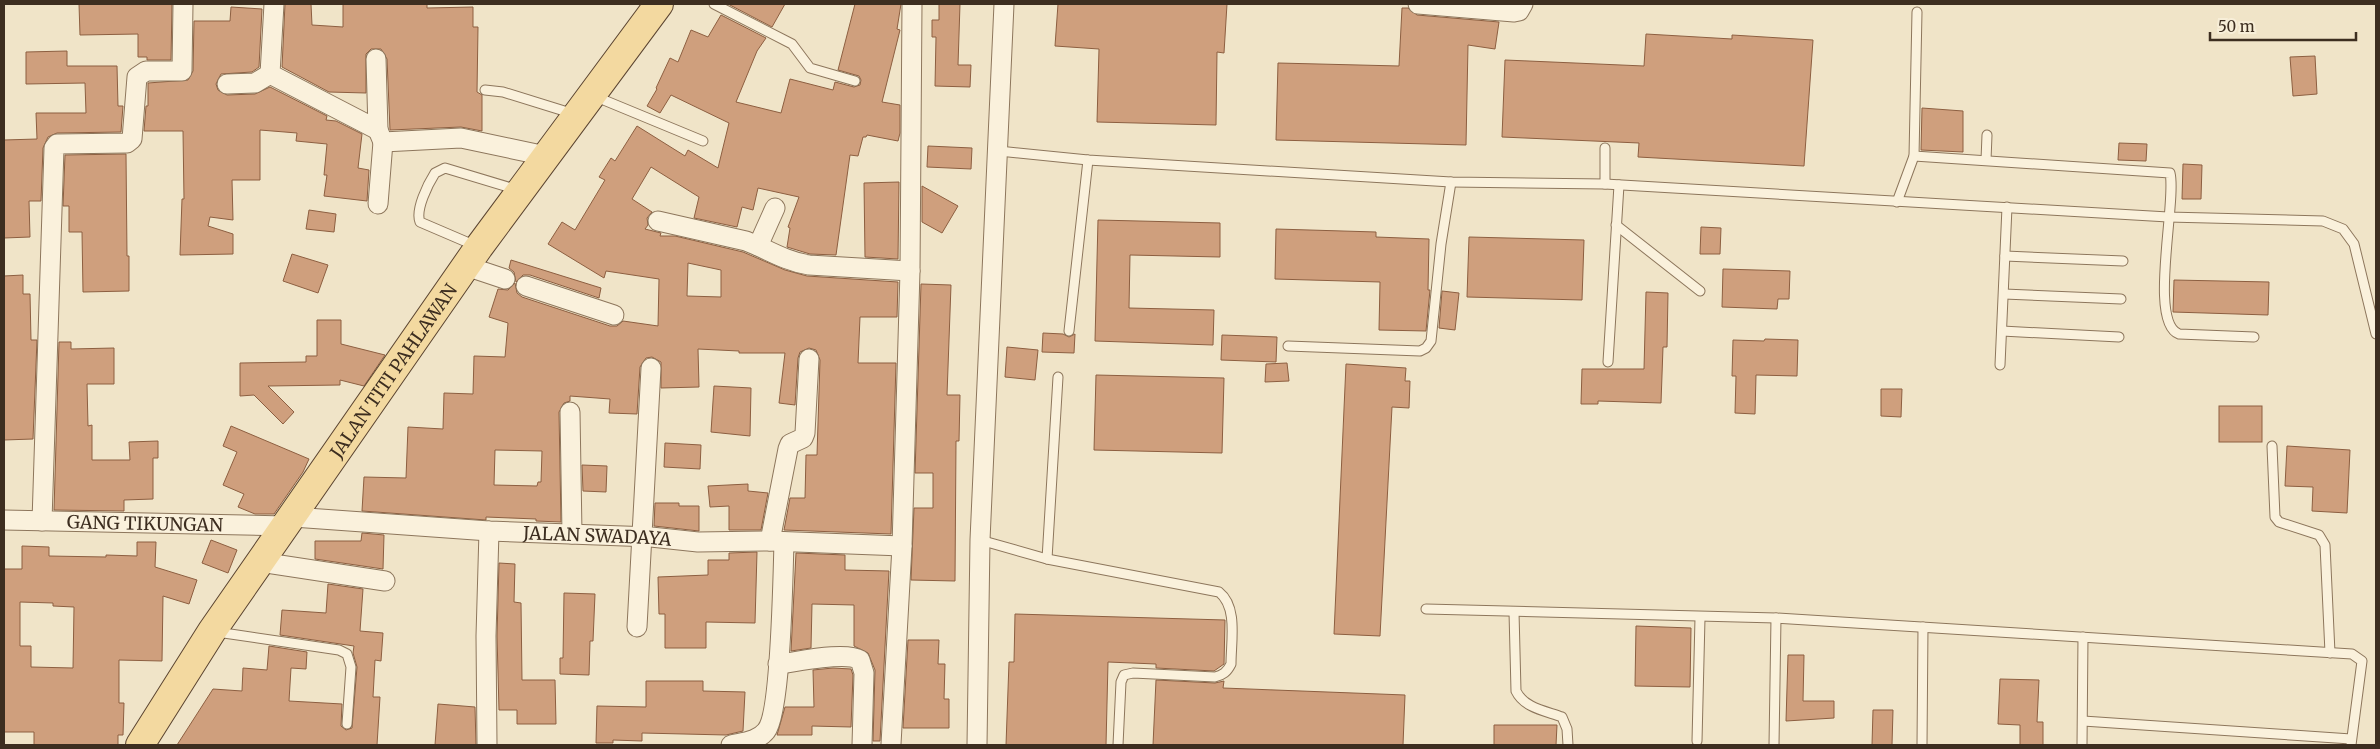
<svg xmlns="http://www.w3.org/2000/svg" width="2380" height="749" viewBox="0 0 2380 749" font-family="Merriweather,serif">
<rect width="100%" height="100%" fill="#f0e4c8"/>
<g fill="#cf9f7d" stroke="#8d5f41" fill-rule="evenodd">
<polygon points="79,4 172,4 171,60 147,60 147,57 138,57 138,34 80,35"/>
<polygon points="285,4 311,4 312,25 343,27 343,4 427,4 427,8 473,7 473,27 478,27 477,92 482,95 482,131 461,127 390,130 387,59 381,49 371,49 366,54 366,93 329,92 282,67"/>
<polygon points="728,4 785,4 772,27"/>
<path d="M855,4H901L897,29L900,30L882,102L900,105V133L898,141L867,135L866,137H863L858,156L850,155L836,255L810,254L787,247L790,228L788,227L799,197L758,188L753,210L742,207L737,227L694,218L699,197L651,167L632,199L652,212L647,218L648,225L645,229L661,233L660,236H675L743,252L785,270L807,276L898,282L897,317H860L858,363H896L891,534L784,530L790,498H805L806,455H817L820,360L816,350L809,348L800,352L798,358L795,405L779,403L785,353H739V351L698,349L699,387L661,388V362L652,357L646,358L640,367L637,414L609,413L610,399L570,396V401L564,403L559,412L561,522L536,521V519L486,517V520L362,511L364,477L406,478L408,427L443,429L444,393L473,394L474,356L505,357L508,323L489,317L498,289L508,290L515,283L517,293L522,297L610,326H617L623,321L658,326L659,279L606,271L604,278L548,244L562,222L575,230L605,180L599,177L611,158L615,161L637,126L685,156L688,150L718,168L729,123L671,95L660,113L647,106L657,89L656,88L670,58L678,62L691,30L708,37L721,15L766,38L757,51L736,102L781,113L790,79L833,90L835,82L854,87L860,85L861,80L859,76L838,70ZM688,263L721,270V297L687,296ZM495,450L542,451L541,482H538L537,486L494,485Z"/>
<polygon points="939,4 960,4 958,65 971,65 970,87 935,86 936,37 932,37 932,20 939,20"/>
<polygon points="1058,4 1227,4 1224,53 1217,52 1216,125 1097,122 1099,49 1055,46"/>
<polygon points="231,7 262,9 259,67 252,72 221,74 216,84 218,90 227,95 255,94 270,87 327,116 326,120 336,121 362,134 358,168 369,170 367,201 324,196 327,175 324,175 327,144 296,141 297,133 260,130 260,180 232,180 233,220 210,217 208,226 233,234 233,254 180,255 182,199 184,199 183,131 144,131 146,106 148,106 148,83 188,80 193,71 194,21 230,21"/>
<polygon points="1402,8 1408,8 1417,15 1499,22 1495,49 1468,45 1466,145 1276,140 1278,63 1399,66"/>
<polygon points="1646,34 1732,39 1732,35 1813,40 1804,166 1638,157 1639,143 1502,137 1505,60 1644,66"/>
<polygon points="67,51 67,66 117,66 118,106 123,106 121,132 57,133 48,137 43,148 41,201 29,201 30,237 4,238 4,140 37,139 36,113 86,113 85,83 26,84 26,52"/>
<polygon points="2315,56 2317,94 2293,96 2290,57"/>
<polygon points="1922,108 1963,111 1963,152 1921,150"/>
<polygon points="2119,143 2147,144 2146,161 2118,160"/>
<polygon points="928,146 972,148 971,169 927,167"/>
<polygon points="126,154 127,256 129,256 129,291 83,292 82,232 69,232 69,206 63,206 65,155"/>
<polygon points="2183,164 2202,165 2201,199 2182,199"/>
<polygon points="899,182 898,259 865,257 864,183"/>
<polygon points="922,186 958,206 942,233 922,222"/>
<polygon points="309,210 336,214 334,232 306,229"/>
<polygon points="1098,220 1220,223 1220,257 1130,255 1129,308 1214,310 1213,345 1095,341"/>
<polygon points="1701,227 1721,228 1720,254 1700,254"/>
<polygon points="1276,229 1376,232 1376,237 1429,239 1428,290 1430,290 1426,331 1379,330 1380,282 1275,279"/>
<polygon points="1469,237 1584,240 1582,300 1467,297"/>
<polygon points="292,254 328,265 318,293 283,281"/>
<polygon points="511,260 601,288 599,298 530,275 523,275 516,282 514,272 509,268"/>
<polygon points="1723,269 1790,271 1789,299 1778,299 1777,309 1722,307"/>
<polygon points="23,275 23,294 30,294 31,340 37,340 33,439 4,440 4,276"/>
<polygon points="2174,280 2269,282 2268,315 2173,312"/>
<polygon points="921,284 951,285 947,395 960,395 959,441 956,441 955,581 911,580 914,508 933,508 933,473 915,473"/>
<polygon points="1442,291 1459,293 1455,330 1439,328"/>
<polygon points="1646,292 1668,293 1667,347 1663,347 1661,403 1598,401 1598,404 1581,404 1582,369 1644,369"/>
<polygon points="317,320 341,320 341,344 385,355 364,386 340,380 340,385 268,386 294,412 283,424 254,395 240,396 240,363 306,362 306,356 317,356"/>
<polygon points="1043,333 1063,334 1069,337 1075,334 1074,353 1042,352"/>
<polygon points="1222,335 1277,337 1276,362 1221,360"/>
<polygon points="1765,339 1798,340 1797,376 1756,375 1755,414 1735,413 1736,376 1732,376 1733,340 1764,341"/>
<polygon points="59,342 71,342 71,349 114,348 114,384 87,384 88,426 92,425 92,460 130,460 129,442 158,441 158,458 153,458 153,499 124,500 124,511 54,510"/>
<polygon points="1007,347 1038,350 1035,380 1005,377"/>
<polygon points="1287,363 1289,381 1265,382 1266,364"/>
<polygon points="1346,364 1406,368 1405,381 1410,381 1409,408 1392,407 1380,636 1334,634"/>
<polygon points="1096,375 1224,378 1222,453 1094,450"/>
<polygon points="714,386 751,388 750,436 711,432"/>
<polygon points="1881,389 1902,389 1901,417 1881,416"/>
<rect x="2219" y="406" width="43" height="36"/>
<polygon points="231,426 309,459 303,472 274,514 255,514 238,507 244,494 223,485 237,452 223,446"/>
<polygon points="665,443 701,445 700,469 664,467"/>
<polygon points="2287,446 2350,450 2347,513 2312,511 2313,487 2285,486"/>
<polygon points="582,465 607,466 606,492 583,491"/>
<polygon points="748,484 748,491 768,493 761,530 729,530 729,506 710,507 708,486"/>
<polygon points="655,503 679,503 679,506 699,506 699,531 654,526"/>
<polygon points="362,533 384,535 383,569 315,559 315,541 361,541"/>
<polygon points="211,540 237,550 228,573 202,563"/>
<path d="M137,542H156L155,567L197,580L189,604L163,596L162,661L119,660V703H124L123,735H118V745H34V732H4V569H22V546L49,547V556L106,557V555L137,556ZM20,602L53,603V606L74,607L73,668L31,667V646H20Z"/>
<polygon points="757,552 755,623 706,622 706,648 665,648 665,614 659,614 658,577 708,575 708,560 729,560 729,553"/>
<polygon points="796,553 845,555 845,570 889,571 880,741 873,741 875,670 868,653 854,646 854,605 812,604 811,648 791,651"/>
<polygon points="499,563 515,564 514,602 521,603 522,680 555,680 556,724 517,724 517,710 499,710 497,636"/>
<polygon points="328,584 363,589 360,631 383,633 381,661 375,660 373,697 380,697 377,745 177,745 213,689 242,691 243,668 267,670 269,646 307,652 306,669 291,668 289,701 342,704 341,726 346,730 352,728 357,667 353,653 354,646 280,635 282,610 326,613"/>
<polygon points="564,593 595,594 593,641 590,641 589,675 560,674 560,658 563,658"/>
<polygon points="1015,614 1225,620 1224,664 1214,671 1156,668 1156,664 1108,662 1106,745 1006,745 1009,662 1014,662"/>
<polygon points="1636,626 1691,628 1690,687 1635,686"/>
<polygon points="908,640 939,640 938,664 945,664 944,699 949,699 949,728 903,728"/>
<polygon points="1788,655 1804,655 1803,701 1834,701 1834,718 1786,721"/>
<polygon points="833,668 851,669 853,675 851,727 812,726 812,735 777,735 785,707 814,707 813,670"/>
<polygon points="2000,679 2039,680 2037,722 2043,722 2043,745 2020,745 2020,725 1998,724"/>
<polygon points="1156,680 1215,683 1224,681 1223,688 1405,695 1403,745 1153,745"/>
<polygon points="646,681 703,681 703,691 745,692 743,731 726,735 642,733 642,741 613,740 613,743 596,743 597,706 646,707"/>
<polygon points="438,704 475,707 476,745 435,745"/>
<polygon points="1873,710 1893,710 1892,745 1872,745"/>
<polygon points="1494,725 1557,725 1556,745 1494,745"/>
</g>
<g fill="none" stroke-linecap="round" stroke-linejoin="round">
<g stroke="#8d765c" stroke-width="11">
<g id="lane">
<polyline points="714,4 792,44 810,68 855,81"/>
<polyline points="485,90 503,92 574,114"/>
<polyline points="594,96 703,141"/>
<polyline points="999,151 1088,160 1451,182 1605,184 2168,217 2323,221 2343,229 2354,244 2376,334"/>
<path d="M1914,156L2170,173C2177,201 2148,323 2179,334L2254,337"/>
<polyline points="1986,160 1987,135"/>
<polyline points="1605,184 1605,148"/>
<polyline points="1897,202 1914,156 1917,12"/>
<polyline points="1616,225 1700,291"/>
<path d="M476,246L420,222C415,210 428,184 435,173L445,168L518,190"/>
<polyline points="2005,256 2123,261"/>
<polyline points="2004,294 2121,299"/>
<polyline points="1069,331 1088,160"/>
<polyline points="2002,331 2119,337"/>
<polyline points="1288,346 1420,351 1426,348 1431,341 1441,244 1451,182"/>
<polyline points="1608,362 1619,185"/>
<polyline points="2000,365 2007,207"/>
<polyline points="2272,446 2275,517 2279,522 2319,535 2325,545 2330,653"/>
<path d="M980,540L1047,559L1219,592C1238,607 1231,641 1231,664C1227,672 1223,675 1215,677L1133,673L1124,675L1121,682L1118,745"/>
<polyline points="1047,559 1058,377"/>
<polyline points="1426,609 1776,618 2352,654 2362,661 2351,745"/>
<path d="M1514,612L1516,691C1524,708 1546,711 1562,717L1567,729L1568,745"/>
<polyline points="217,632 339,650 347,654 351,667 347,724"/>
<polyline points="2083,721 2351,739"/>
<polyline points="1697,741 1700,618"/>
<polyline points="1774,745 1776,618"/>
<polyline points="1922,745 1923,627"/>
<polyline points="2082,745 2083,637"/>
</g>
</g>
<g stroke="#8d765c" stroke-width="21">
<g id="street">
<polyline points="274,4 270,74 378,130 376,59"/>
<polyline points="1418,4 1514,12 1519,11 1523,4"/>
<polyline points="227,84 255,83 270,74"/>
<polyline points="378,130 383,142 461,138 546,156"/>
<polyline points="378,204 383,142"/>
<path d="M775,208L758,246C775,254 790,262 809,265L910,271"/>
<polyline points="658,221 746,241 758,246"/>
<polyline points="466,266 505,279"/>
<polyline points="526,286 614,315"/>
<polyline points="570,412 572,534"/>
<path id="s1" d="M293,517L489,531L651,537L698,542L770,541L902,546"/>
<path id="s2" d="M4,520L286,526"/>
<polyline points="42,521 54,148 57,144 127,143 132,139 137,77 146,71 182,71 183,4"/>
<polyline points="770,541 788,449 790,444 803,438 805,433 809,359"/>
<polyline points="260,562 385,581"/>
<polyline points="637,627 651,368"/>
<path d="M778,664C797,662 845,651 860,660L864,673L862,745"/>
<polyline points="487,744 486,636 489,531"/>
<polyline points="891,744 902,546 910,271 912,4"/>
<path d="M731,745C744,742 758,741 766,731C781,714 783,573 784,542"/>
<polyline points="977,745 980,540 1004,4"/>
</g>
</g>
<g stroke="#5b4430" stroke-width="30">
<g id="primary">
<path id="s3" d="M140,745L212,631L479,247L659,4"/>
</g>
</g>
<use href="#lane" stroke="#faf1dc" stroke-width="9"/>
<use href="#street" stroke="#faf1dc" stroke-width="19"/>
<use href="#primary" stroke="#f3d9a0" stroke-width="28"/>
</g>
<g text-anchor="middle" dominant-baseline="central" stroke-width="4" stroke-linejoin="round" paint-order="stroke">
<g font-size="18" fill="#3d2e20" stroke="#f7eed8">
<text stroke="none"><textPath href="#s3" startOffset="452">JALAN TITI PAHLAWAN</textPath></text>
<text stroke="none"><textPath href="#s2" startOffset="141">GANG TIKUNGAN</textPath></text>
<text stroke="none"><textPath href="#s1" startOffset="305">JALAN SWADAYA</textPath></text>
</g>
</g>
<rect width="2380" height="749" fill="none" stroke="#3d2e20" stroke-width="10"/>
<path d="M2210 32v8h146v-8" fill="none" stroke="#3d2e20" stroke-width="2.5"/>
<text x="2218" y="32" font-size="15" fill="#3d2e20" stroke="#f7eed8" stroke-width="4" paint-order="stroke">50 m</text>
</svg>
